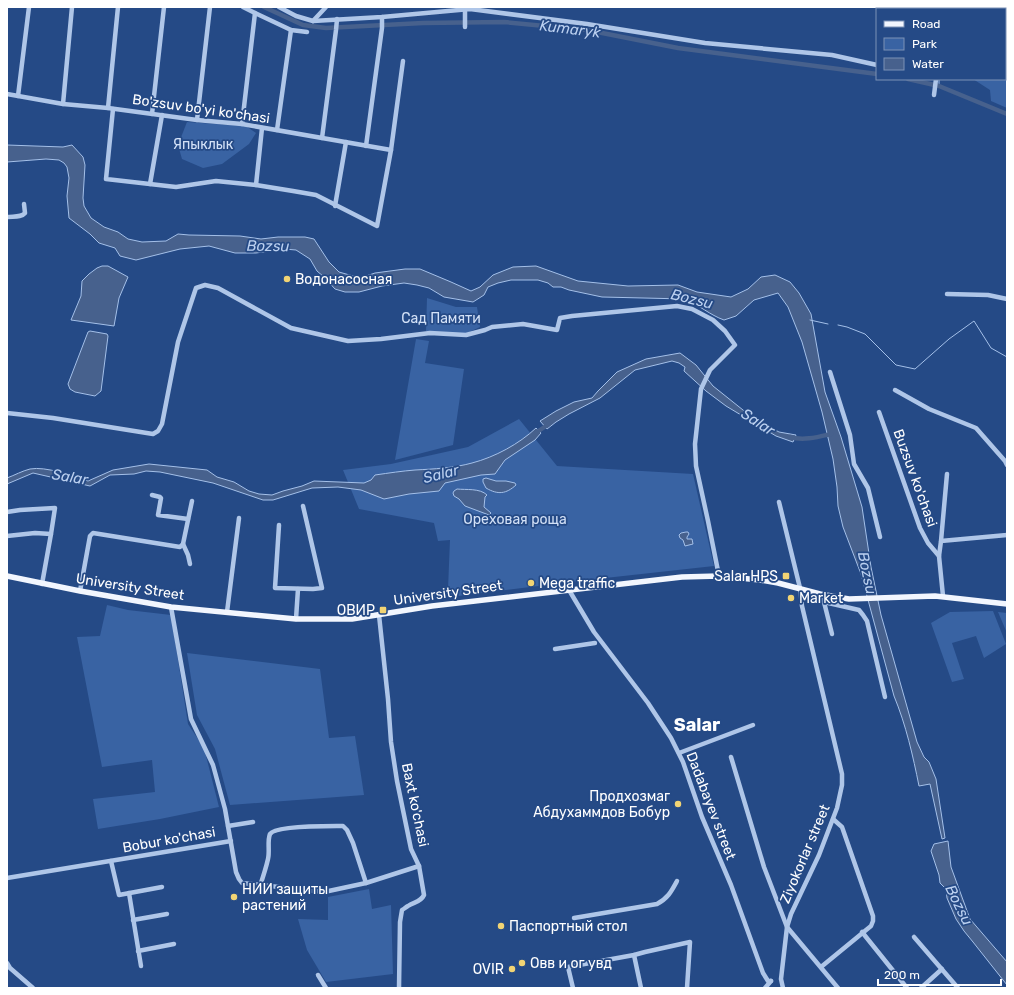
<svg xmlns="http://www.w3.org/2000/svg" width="1014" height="995" viewBox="0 0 1014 995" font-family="Rubik,sans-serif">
<rect width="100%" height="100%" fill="#254a86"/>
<g fill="#3963a3">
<polygon points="1005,36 1007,38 1007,108 991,101 990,90 973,79 1005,79"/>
<polygon points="187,122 246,126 256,133 249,144 222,164 203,168 182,159 178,145"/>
<polygon points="427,298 456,307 477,307 480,327 465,334 426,331"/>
<polygon points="416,339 429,341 425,363 464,369 453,445 395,460"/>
<polygon points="519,419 557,466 693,474 714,566 587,580 434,599 435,591 448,589 450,540 438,541 434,523 359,509 343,470 391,464 468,447"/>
<polygon points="107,605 128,610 171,615 188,724 204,748 219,807 160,819 98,829 93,799 155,792 152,760 102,767 77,637 100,636"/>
<polygon points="993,611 1006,644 984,658 976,636 952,643 964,679 952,682 931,623 950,612"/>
<polygon points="998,612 1007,613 1007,633"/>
<polygon points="187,653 320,669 329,738 355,736 364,795 230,805 215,749 197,715"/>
<polygon points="369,889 372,909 391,905 393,974 326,982 307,950 298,919 328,920 328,897"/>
</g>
<g fill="#47618d" stroke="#a4c0e9">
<path d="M7,145L63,147L72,145L83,157L85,165L83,198L84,206L91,218L104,227L118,232L128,239L142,242L166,241L178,234L189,235L240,236L261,239L278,237H305L314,239L329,262L339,272L360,278L375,273L405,269H420L451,282L471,291L480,287L493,275L513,267L536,266L578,281L628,286L678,285L697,292L731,297L748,289L761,277L775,275L790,282L799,293L811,314L825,392L841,437L862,507L871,567L881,615L917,742L924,757L929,762L936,779L945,838L942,839L930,784L919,786C913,756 906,725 894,696L861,574L843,527L838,506L837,487L833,459L822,412L802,342L788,307L778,293L754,300L736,316L724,320C710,315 699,305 685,299L602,297L569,290L561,287H553L548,283L538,280H511L498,283L488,287L484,295L473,302L444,297L429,288L417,285L404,283L382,286L359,292H345L335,289L324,277L317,271L310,259L296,250L284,249L256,253H235L209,246L180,249L136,260L120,256L115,248L99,243L90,234L69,218L67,196L69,178L67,167L64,163L59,160L46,159L7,162Z"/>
<polygon points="102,266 108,266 128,277 119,298 114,326 71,320 81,296 82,281 89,274 97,268"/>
<polygon points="90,331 107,334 108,336 101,391 95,396 75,392 70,389 68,384 88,332"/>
<polygon points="680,353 696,365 713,386 753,418 779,432 796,435 793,442 776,436 726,406 706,391 684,371 685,367 679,363 672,361 635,370 600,398 569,414 556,422 547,429 540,421 556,411 574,402 592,398 598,391 617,372 646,359"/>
<path d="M536,428L541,433L535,440L505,460L495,474L481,475L445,483L439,491L409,494L384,499L361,490L338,487L312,488L273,500H263L213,483L160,472L146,471L134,474L110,475L90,486L33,473L7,484V478C15,475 22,471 30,469C46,466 73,476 88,481L113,470L149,464L207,470L217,477L234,482L249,491L259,494L272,495L283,491L302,486L314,481L364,483L371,480L375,475C389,473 402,471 415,470C434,469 454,468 472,463C495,457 519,444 536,428Z"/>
<path d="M486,478L496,481H506L515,483L516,485C506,494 498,495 486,488L483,482V479Z"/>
<path d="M457,489C466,490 480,488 487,495L485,497L484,507L491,513L489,515L465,506L459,499L454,496L453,493L454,491Z"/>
<polygon points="686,532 688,532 689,534 687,537 687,539 692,539 693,544 685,546 683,540 680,538 679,535 681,533"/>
<polygon points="948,841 951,867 970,919 1007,962 1007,985 973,942 964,931 956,919 947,898 946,889 940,883 939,875 931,851 934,844"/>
</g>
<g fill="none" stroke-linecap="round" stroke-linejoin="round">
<g stroke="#a4c0e9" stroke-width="1">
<polyline points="936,7 937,9"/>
<polyline points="939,79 939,86"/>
<polyline points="810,320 828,324"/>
<polyline points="838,325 847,327 865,334 896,365 915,369 949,339 974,321 991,348 1007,357"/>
</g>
<g stroke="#47618d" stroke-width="4.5">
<polyline points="264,7 303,25 326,28 423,23 504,22 587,30 678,48 877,74"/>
<polyline points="908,79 939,86 1007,114"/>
<polyline points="534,434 549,424"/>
<path d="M790,437C803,441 818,437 831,434"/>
</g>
<g stroke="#afc6e8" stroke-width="4.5">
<polyline points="243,7 255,13 291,30 307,32"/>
<polyline points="279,7 296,16 313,21 382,17 470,9 587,24 705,43 832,55 877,65"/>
<polyline points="313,21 326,7"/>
<polyline points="465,27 465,9"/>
<polyline points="7,94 63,104 108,108 197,120 242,124 391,150"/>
<polyline points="934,95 936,79"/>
<polyline points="18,96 29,7"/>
<polyline points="63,104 72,7"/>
<polyline points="108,108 118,7"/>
<polyline points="113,109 106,179 176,187 216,181 256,185 293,191 316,195 377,226 391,150 403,61"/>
<polyline points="152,114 164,7"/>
<polyline points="197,120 210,7"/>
<polyline points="242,124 255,13"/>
<polyline points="277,130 291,30"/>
<polyline points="322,138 336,30 337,19"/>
<polyline points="366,146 382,28 382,17"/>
<polyline points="150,184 162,115"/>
<polyline points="256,185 262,128"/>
<polyline points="335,206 346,142"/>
<path d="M7,217C13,216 21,218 25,213L24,204"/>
<polyline points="947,294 988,295 1007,299"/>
<polyline points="830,372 850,435 854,464 868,488 880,537"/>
<polyline points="895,390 929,409 976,428 1005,461 1007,465"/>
<polyline points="879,412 920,528 928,543 939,556 943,596"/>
<polyline points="7,413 53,418 153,434 158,431 162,424 178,342 196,288 205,285 218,288 291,328 348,341 381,339 430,333 466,335 485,330 492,327 523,324 557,330 560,318 572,316 677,306 692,309 713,320 725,331 735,345 710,370 701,389 695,444 696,466 708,521 719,576"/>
<polyline points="152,495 160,497 161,498 158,515 188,519"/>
<polyline points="779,502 800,588 802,606 842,774 842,785 837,808 819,855 791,914 787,927 781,979 783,988"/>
<polyline points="7,512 20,510 55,508 51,534 42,584"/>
<polyline points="279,525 275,588 313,589 322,588 303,506"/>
<polyline points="7,536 35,533 51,534"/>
<polyline points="941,541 1007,535"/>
<polyline points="183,544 188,555 190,564"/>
<polyline points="939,556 941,541 947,474"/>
<polyline points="569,590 594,632 648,703 671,738 683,762 702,817 731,885 763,973 768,981 771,981"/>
<polyline points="80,591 90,536 93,533 180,547 183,544 192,501"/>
<polyline points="820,594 824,602 832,634"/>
<polyline points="824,602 859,610 863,615 867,621 885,697"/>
<polyline points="171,607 191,719 213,765 225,809 236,872 239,879 242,883 324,892 366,883 419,866"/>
<polyline points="227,612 239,518"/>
<path d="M379,615L388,699L391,742L397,781L411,849L419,866L424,895C421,902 414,902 408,906C406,907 404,909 402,910L400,922L399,988"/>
<polyline points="296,619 298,589"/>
<polyline points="555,649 595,643"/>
<polyline points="679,753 753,725"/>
<polyline points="731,757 764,867 787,927 838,988"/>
<polyline points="228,826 253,822"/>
<polyline points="111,861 119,895 162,887"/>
<polyline points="7,878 231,841"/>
<path d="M260,886C263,877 266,868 268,859C270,851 267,841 270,834C275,826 327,826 337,826H343L347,830L353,843L366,883"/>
<polyline points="129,893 141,966"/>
<path d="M574,918L657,904C668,898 671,892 677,881"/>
<polyline points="133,920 167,914"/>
<polyline points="862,932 907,988"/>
<polyline points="914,937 958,988"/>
<polyline points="138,951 174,944"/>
<polyline points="634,955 641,988"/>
<polyline points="7,963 10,968 33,988"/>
<polyline points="821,967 871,926 873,921 873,916 842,827 833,819"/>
<polyline points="318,975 326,988"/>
<polyline points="573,988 568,967 634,955 645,952 690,942 687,988"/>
<polyline points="765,988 771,981"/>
<polyline points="921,988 942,969"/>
</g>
<polyline stroke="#f2f6fe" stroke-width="5.5" points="7,576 80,591 171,607 296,619 352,619 432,606 682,577 719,576 760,580 778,583 820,594 849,599 935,596 1007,604"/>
</g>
<g fill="#f2d474" stroke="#254a86" stroke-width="1.5">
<circle cx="287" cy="279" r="4"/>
<rect x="782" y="572" width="8" height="8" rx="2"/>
<circle cx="531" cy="583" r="4"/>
<circle cx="791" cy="598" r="4"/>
<rect x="379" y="606" width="8" height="8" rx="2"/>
<circle cx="678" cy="804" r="4"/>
<circle cx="234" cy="897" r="4"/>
<circle cx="501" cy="926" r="4"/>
<circle cx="522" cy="963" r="4"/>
<circle cx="512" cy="969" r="4"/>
</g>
<g text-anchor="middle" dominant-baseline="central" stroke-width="3.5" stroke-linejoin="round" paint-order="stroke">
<g font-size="14" fill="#fff" stroke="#254a86">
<text transform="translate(201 109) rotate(8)">Bo'zsuv bo'yi ko'chasi</text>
<text transform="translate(915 478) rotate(70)">Buzsuv ko'chasi</text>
<text transform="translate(130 587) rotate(9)">University Street</text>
<text transform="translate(448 593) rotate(-8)">University Street</text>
<text transform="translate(415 805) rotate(78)">Baxt ko'chasi</text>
<text transform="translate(711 806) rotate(69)">Dadabayev street</text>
<text transform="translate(169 840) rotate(-10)">Bobur ko'chasi</text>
<text transform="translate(805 854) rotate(-67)">Ziyokorlar street</text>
</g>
<g font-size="14" fill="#d3e1f7" stroke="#254a86">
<text x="203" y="144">Япыклык</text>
<text x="441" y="318">Сад Памяти</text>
<text x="515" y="519">Ореховая роща</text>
</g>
<g font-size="14" fill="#fff" stroke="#254a86" text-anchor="start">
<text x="295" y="279">Водонасосная</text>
<text x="778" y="576" text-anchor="end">Salar HPS</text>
<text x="539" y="583">Mega traffic</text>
<text x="799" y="598">Market</text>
<text x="375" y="610" text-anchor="end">ОВИР</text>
<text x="670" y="796" text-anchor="end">Продхозмаг<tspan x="670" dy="16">Абдухаммдов Бобур</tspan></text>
<text x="242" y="889">НИИ защиты<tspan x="242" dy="16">растений</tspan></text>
<text x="509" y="926">Паспортный стол</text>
<text x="530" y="963">Овв и ог увд</text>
<text x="504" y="969" text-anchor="end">OVIR</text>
</g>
<g font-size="15" font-style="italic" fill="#bbd0f0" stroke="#254a86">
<text transform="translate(570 29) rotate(7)">Kumaryk</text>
<text transform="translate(268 246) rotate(1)">Bozsu</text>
<text transform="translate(692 299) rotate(14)">Bozsu</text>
<text transform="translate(758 422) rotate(33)">Salar</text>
<text transform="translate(441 474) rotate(-14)">Salar</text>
<text transform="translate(70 477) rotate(9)">Salar</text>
<text transform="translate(867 573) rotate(78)">Bozsu</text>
<text transform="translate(959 905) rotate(64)">Bozsu</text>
</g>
<g font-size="18" font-weight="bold" fill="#fff" stroke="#254a86">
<text x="697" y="725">Salar</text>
</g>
</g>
<rect width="1014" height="995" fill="none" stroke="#ffffff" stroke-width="16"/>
<rect x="876" y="8" width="130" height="72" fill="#254a86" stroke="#7c92b6"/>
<rect x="884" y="21" width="20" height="6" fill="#f2f6fe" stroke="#7c92b6"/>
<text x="912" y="28" font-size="12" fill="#ffffff">Road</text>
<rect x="884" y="38" width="20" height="12" fill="#3963a3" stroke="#7c92b6"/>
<text x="912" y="48" font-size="12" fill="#ffffff">Park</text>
<rect x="884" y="58" width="20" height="12" fill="#47618d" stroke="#7c92b6"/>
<text x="912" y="68" font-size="12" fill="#ffffff">Water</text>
<path d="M878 979v6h123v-6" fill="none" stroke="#ffffff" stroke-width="2"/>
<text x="884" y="979" font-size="12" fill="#ffffff" stroke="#254a86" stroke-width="3" paint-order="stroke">200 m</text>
</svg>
